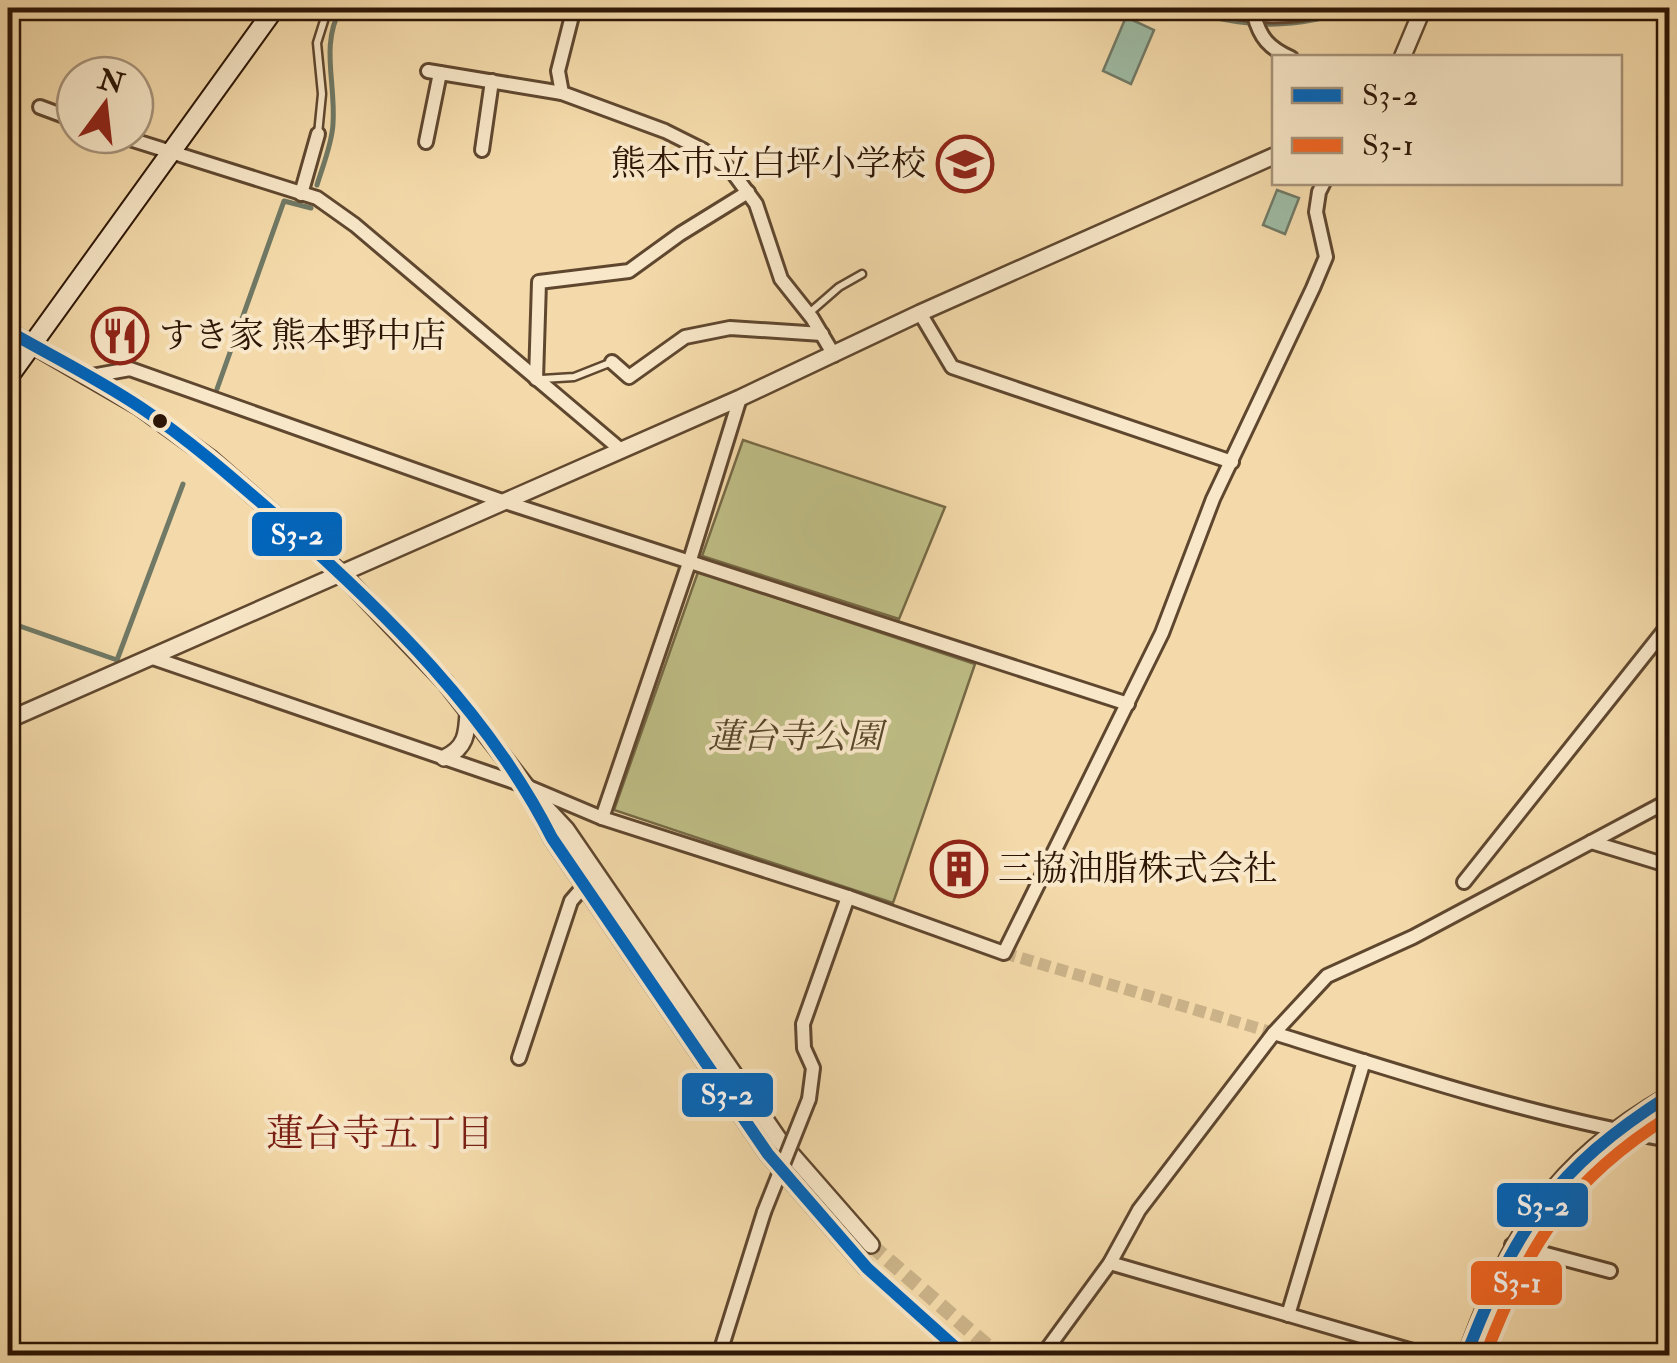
<svg xmlns="http://www.w3.org/2000/svg" width="1677" height="1363" viewBox="0 0 1677 1363" font-family="'IM FELL Double Pica','Noto Serif JP',serif">
<rect width="100%" height="100%" fill="#f4daaa"/>
<filter id="stains"><feTurbulence type="fractalNoise" baseFrequency=".002" numOctaves="4"/><feColorMatrix values="0 0 0 0 .2 0 0 0 0 .09 0 0 0 0 .02 0 0 0 .5 -.17"/></filter>
<radialGradient id="worn" r=".72"><stop offset=".6" stop-color="#630" stop-opacity="0"/><stop offset="1" stop-color="#630" stop-opacity=".3"/></radialGradient>
<g fill="#bfbe86" stroke="#766a46" stroke-width="2.5">
<polygon points="743,440 945,507 899,619 702,556"/>
<polygon points="698,572 975,664 893,903 614,810"/>
</g>
<g fill="#9dbba4" stroke="#707965" stroke-width="2.5">
<polygon points="1126,17 1154,30 1131,84 1103,71"/>
<polygon points="1277,190 1299,198 1285,234 1263,225"/>
</g>
<g fill="none" stroke-linecap="round" stroke-linejoin="round">
<g stroke="#707965" stroke-width="5">
<path d="M1181,8C1239,28 1297,31 1353,8"/>
<path d="M317,185C323,165 332,144 333,124C336,83 320,45 341,8"/>
<polyline points="217,389 284,201 311,208"/>
<polyline points="8,622 117,660 183,484"/>
</g>
<polyline stroke="#ccb389" stroke-width="12" stroke-dasharray="12 6" stroke-linecap="butt" points="1004,953 1274,1033"/>
<g stroke="#ccb389" stroke-width="15" stroke-dasharray="15 8" stroke-linecap="butt">
<polyline points="871,1245 999,1356"/>
<polyline points="867,1268 966,1356"/>
</g>
<g stroke="#5f472f" stroke-width="11">
<g id="service">
<polyline points="318,134 322,94 317,43 328,8"/>
<polyline points="808,314 839,287 862,274"/>
<polyline points="542,379 574,377 612,362"/>
</g>
</g>
<g stroke="#5f472f" stroke-width="18">
<g id="minor">
<polyline points="574,8 558,71 562,93 665,131 703,150 731,170 756,204 781,279 812,318 834,355"/>
<path d="M1217,8C1257,18 1291,18 1331,8"/>
<path d="M1254,15C1260,38 1269,48 1291,58"/>
<polyline points="428,71 562,93"/>
<polyline points="40,107 75,120"/>
<polyline points="117,135 317,198 355,225 621,450"/>
<polyline points="426,142 440,73"/>
<polyline points="482,150 492,81"/>
<polyline points="301,194 318,134"/>
<polyline points="920,313 952,367 1232,462"/>
<polyline points="612,362 629,377 685,337 730,328 822,334"/>
<polyline points="86,377 130,369 502,501 1128,704"/>
<polyline points="536,379 539,282 629,271 680,234 748,192"/>
<polyline points="153,658 526,786 602,818 848,897 1004,953 1162,633 1213,499 1313,288 1326,257 1316,212 1319,192 1324,182"/>
<polyline points="602,818 690,560 740,398"/>
<polyline points="1591,842 1670,866"/>
<polyline points="1464,882 1670,623"/>
<path d="M1274,1033C1404,1074 1536,1117 1670,1140"/>
<polyline points="519,1058 571,901 584,886"/>
<polyline points="809,1099 813,1068 804,1048 803,1024 848,897"/>
<polyline points="1512,1245 1610,1271"/>
<polyline points="1110,1263 1430,1356"/>
<polyline points="1288,1315 1364,1061"/>
<polyline points="723,1356 722,1346 764,1212"/>
<polyline points="1042,1356 1110,1263 1139,1210 1274,1033 1327,976 1413,937 1670,800"/>
</g>
</g>
<g stroke="#5f472f" stroke-width="20">
<g id="tertiary">
<polyline points="1402,58 1423,8"/>
<polyline points="8,331 138,406 210,458 340,572 445,682 526,786 566,829 780,1141 871,1245"/>
<polyline points="8,720 740,398 920,313 1274,156"/>
<path d="M444,758C466,748 467,734 468,712"/>
<polyline points="534,803 552,838 768,1154 867,1268"/>
<path d="M1466,1356C1511,1233 1553,1162 1670,1095"/>
</g>
</g>
<g stroke="#2d1606" stroke-width="22">
<polyline id="secondary" points="8,378 275,8"/>
</g>
<use href="#service" stroke="#f8e7c8" stroke-width="6"/>
<use href="#minor" stroke="#f8e7c8" stroke-width="12"/>
<use href="#tertiary" stroke="#f8e7c8" stroke-width="15"/>
<use href="#secondary" stroke="#f8e7c8" stroke-width="18"/>
<g stroke="#5f472f" stroke-width="18" stroke-linecap="butt">
<polyline id="minor-bridge" points="764,1212 809,1099"/>
</g>
<use href="#minor-bridge" stroke="#f8e7c8" stroke-width="12"/>
<g stroke="#f8e7c8" stroke-width="20">
<g id="bus-1">
<path d="M8,331C52,356 98,379 140,407C191,441 236,481 282,521C385,612 490,715 552,838L768,1154L867,1268L965,1356"/>
<path d="M1466,1356C1515,1229 1553,1169 1670,1095"/>
</g>
</g>
<g stroke="#f8e7c8" stroke-width="20">
<path id="bus-2" d="M1485,1356C1528,1245 1567,1180 1670,1116"/>
</g>
<use href="#bus-1" stroke="#0065bd" stroke-width="12"/>
<use href="#bus-2" stroke="#f26522" stroke-width="12"/>
</g>
<defs>
<g id="school-ring" transform="scale(2.875)"><circle r="9.5" fill="#f8e7c8" stroke="#8f2418" stroke-width="1.5"/><path d="M0-5L7-2L0 1L-7-2ZM-4 1L0 2.5L4 1V4Q0 6-4 4Z" fill="#8f2418"/></g>
<g id="restaurant-ring" transform="scale(2.875)"><circle r="9.5" fill="#f8e7c8" stroke="#8f2418" stroke-width="1.5"/><path d="M-5-6h1v4h1v-4h1v4h1v-4h1v5L-1.5 .5V6h-2V.5L-5-1ZM5-6V6H3V1.5H1.5Q1.5-4 5-6Z" fill="#8f2418"/></g>
<g id="building-ring" transform="scale(2.875)"><circle r="9.5" fill="#f8e7c8" stroke="#8f2418" stroke-width="1.5"/><path d="M-4-6H4V6H1V3H-1V6H-4ZM-2.5-4.3h1.7v1.8h-1.7ZM.8-4.3h1.7v1.8H.8ZM-2.5-1h1.7V.8h-1.7ZM.8-1h1.7V.8H.8Z" fill="#8f2418"/></g>
</defs>
<g fill-rule="evenodd">
<use href="#school-ring" x="965" y="164"/>
<use href="#restaurant-ring" x="120" y="336"/>
<use href="#building-ring" x="959" y="869"/>
</g>
<circle fill="#2d1606" stroke="#f8e7c8" stroke-width="4" cx="160" cy="421" r="9"/>
<g text-anchor="middle" dominant-baseline="central" stroke-width="8" stroke-linejoin="round" paint-order="stroke">
<g font-size="35" fill="#2d1606" stroke="#f8e7c8" text-anchor="start">
<text x="926" y="164" text-anchor="end">熊本市立白坪小学校</text>
<text x="159" y="336">すき家 熊本野中店</text>
<text x="998" y="869">三協油脂株式会社</text>
</g>
<g font-size="35" font-style="italic" fill="#59482c" stroke="#f8e7c8">
<text x="795" y="737">蓮台寺公園</text>
</g>
<g font-size="38" fill="#7a1f14" stroke="#f8e7c8">
<text x="380" y="1134">蓮台寺五丁目</text>
</g>
</g>
<g stroke="#f8e7c8" stroke-width="4">
<rect x="250" y="510" width="94" height="48" rx="10" fill="#0065bd"/>
<rect x="680" y="1071" width="95" height="48" rx="10" fill="#0065bd"/>
<rect x="1495" y="1181" width="95" height="48" rx="10" fill="#0065bd"/>
<rect x="1469" y="1259" width="95" height="48" rx="10" fill="#f26522"/>
</g>
<g font-size="28" text-anchor="middle" font-weight="bold" fill="#fff">
<text x="297" y="544">S3-2</text>
<text x="727" y="1104">S3-2</text>
<text x="1543" y="1215">S3-2</text>
<text x="1517" y="1292">S3-1</text>
</g>
<rect width="1677" height="1363" fill="none" stroke="#f4daaa" stroke-width="40"/>
<rect x="10" y="10" width="1657" height="1343" fill="none" stroke="#2d1606" stroke-width="5"/>
<rect x="20" y="20" width="1637" height="1323" fill="none" stroke="#2d1606" stroke-width="2.5"/>
<rect x="1272" y="55" width="350" height="130" fill="#f8e7c8" stroke="#a7937a" stroke-width="2.5"/>
<rect x="1292" y="88" width="50" height="15" fill="#0065bd" stroke="#a7937a" stroke-width="2.5"/>
<text x="1362" y="105" font-size="30" fill="#2d1606">S3-2</text>
<rect x="1292" y="138" width="50" height="15" fill="#f26522" stroke="#a7937a" stroke-width="2.5"/>
<text x="1362" y="155" font-size="30" fill="#2d1606">S3-1</text>
<g transform="translate(105 105) rotate(15)"><circle r="48" fill="#f8e7c8" stroke="#a7937a" stroke-width="2.5"/>
<path d="M0-8L18 38L0 25L-18 38Z" fill="#8f2418"/>
<text y="-15" font-size="28" font-weight="bold" text-anchor="middle" fill="#2d1606">N</text>
</g>
<rect width="100%" height="100%" filter="url(#stains)"/>
<rect width="100%" height="100%" fill="url(#worn)"/>
</svg>
